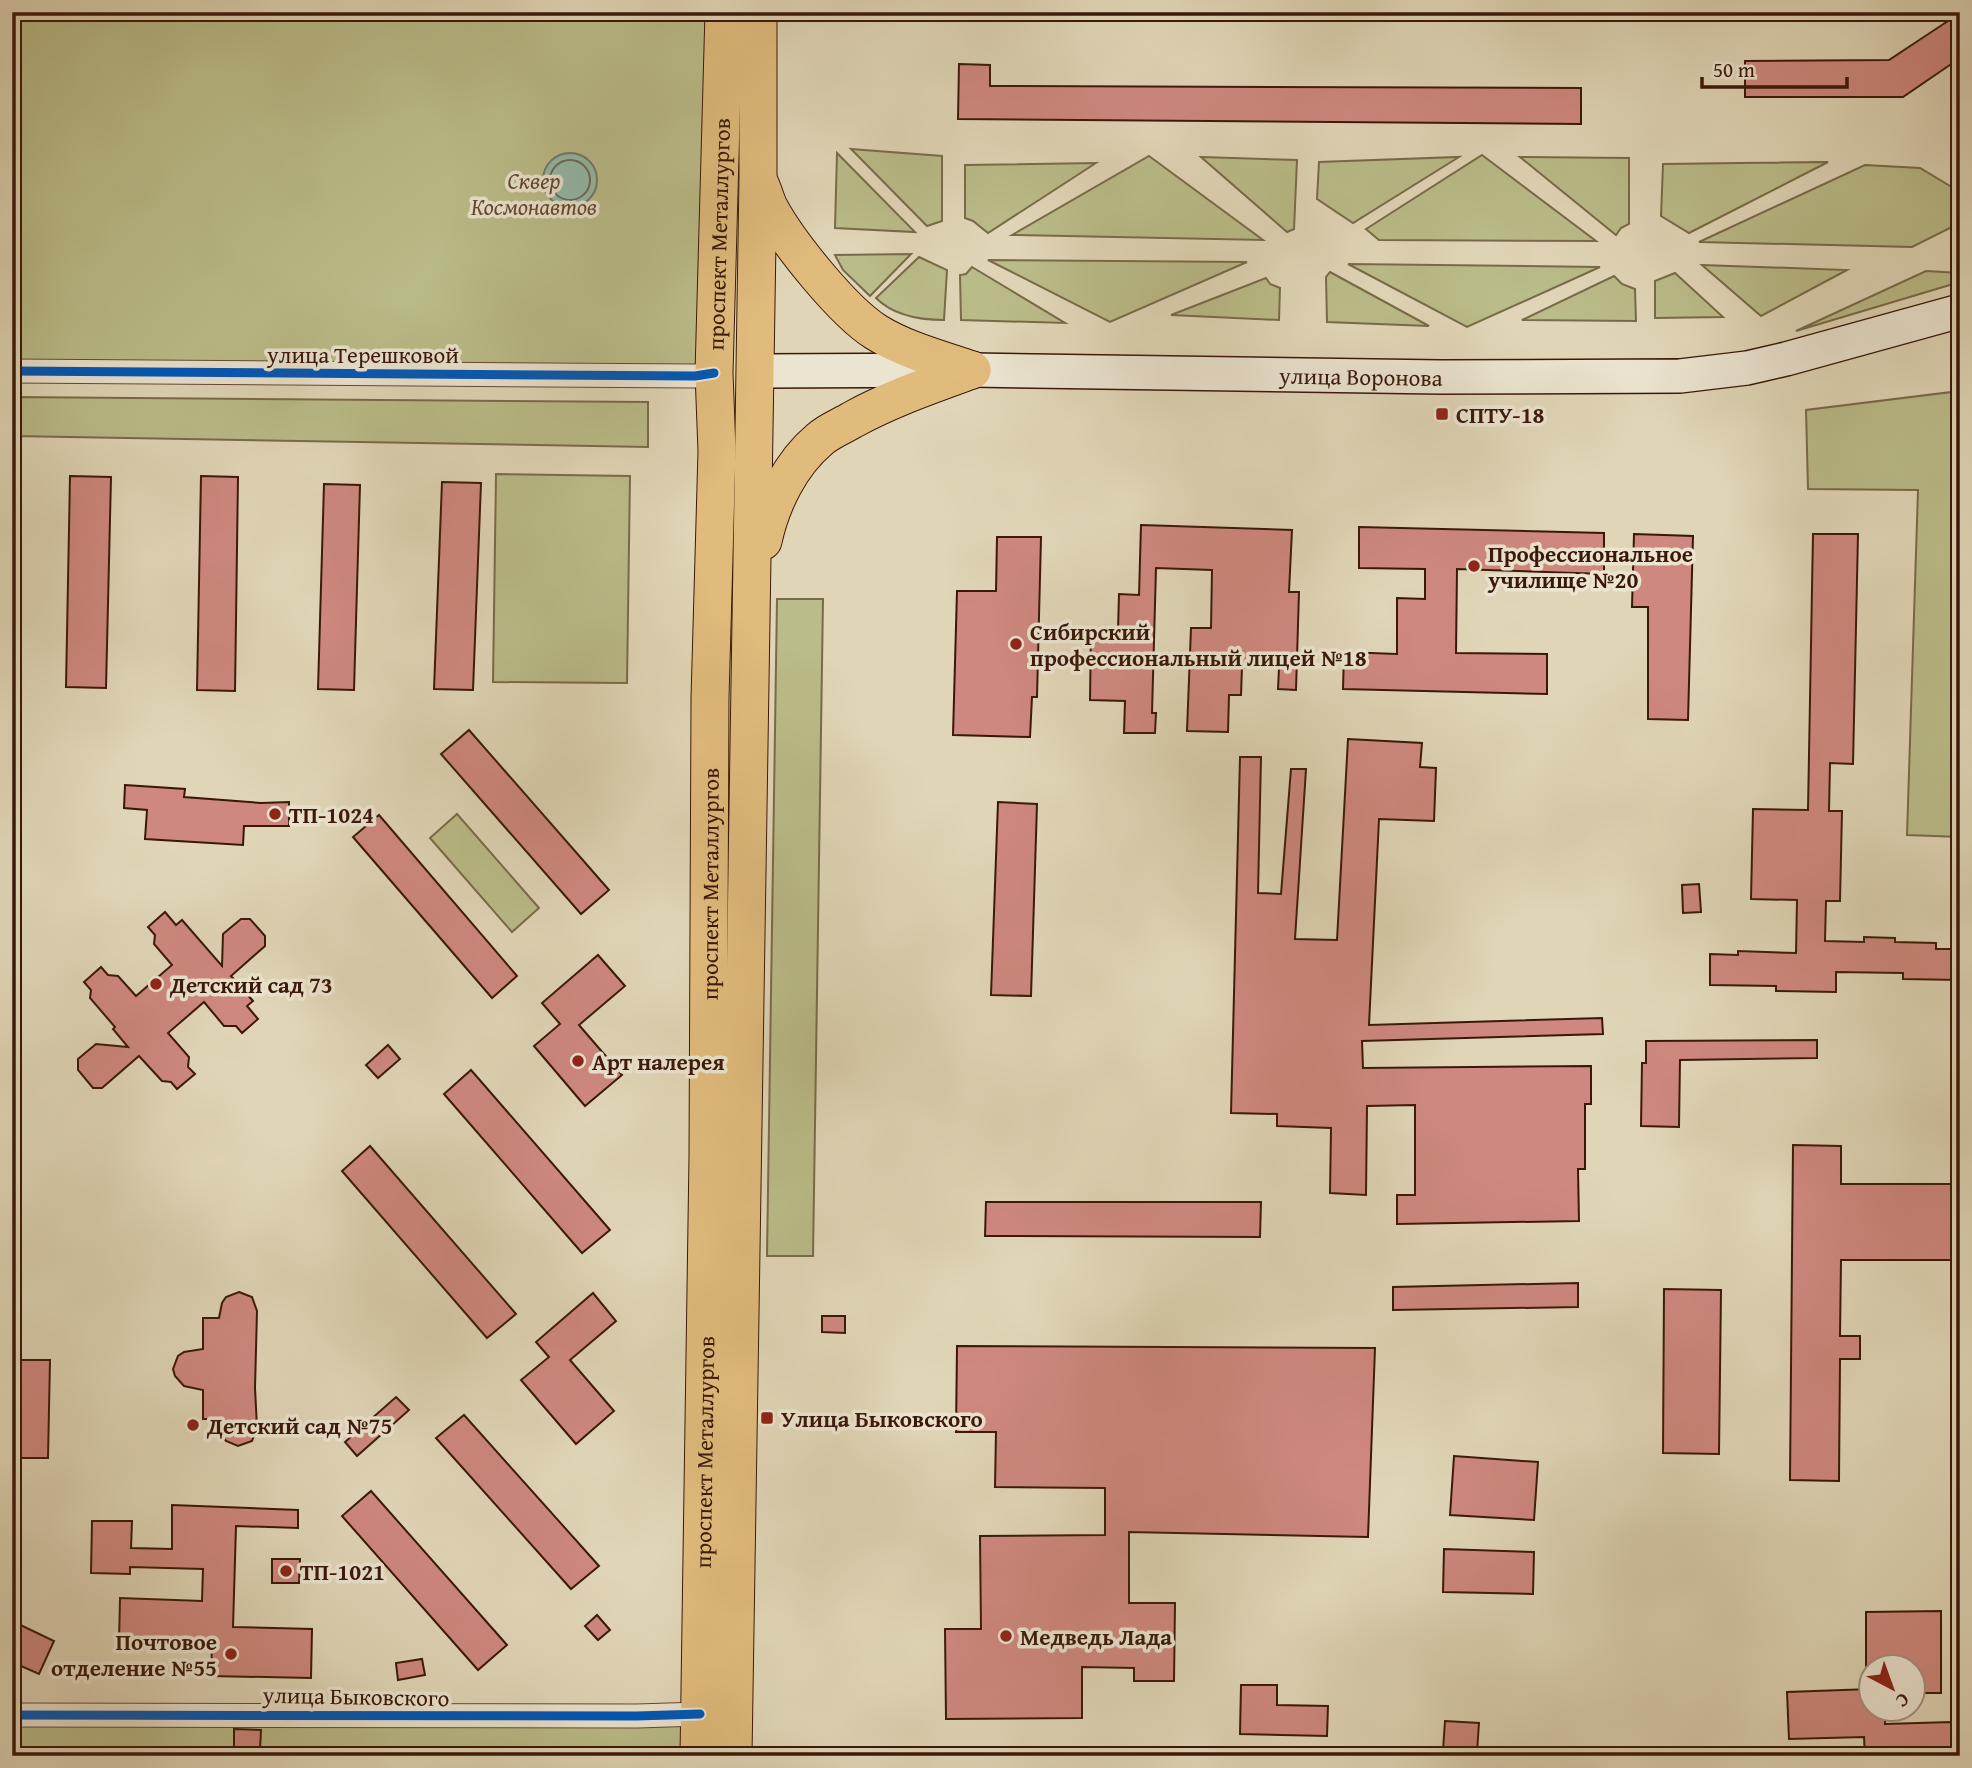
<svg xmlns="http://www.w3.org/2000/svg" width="1972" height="1768" viewBox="0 0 1972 1768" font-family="'Gentium Book Plus',serif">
<rect width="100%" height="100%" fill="#e0d6b7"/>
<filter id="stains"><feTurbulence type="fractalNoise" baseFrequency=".00286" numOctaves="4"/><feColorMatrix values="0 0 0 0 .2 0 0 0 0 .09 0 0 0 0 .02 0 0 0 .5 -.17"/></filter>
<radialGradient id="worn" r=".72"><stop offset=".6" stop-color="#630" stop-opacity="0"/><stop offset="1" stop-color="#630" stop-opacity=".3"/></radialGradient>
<g fill="#babc89" stroke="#7a6a49" stroke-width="2">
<polygon points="12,12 724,12 714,373 12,371"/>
<polygon points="851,149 942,156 942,221 927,226"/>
<polygon points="837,153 915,232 835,228"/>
<polygon points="1482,155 1596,241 1379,240 1366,229"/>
<polygon points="1149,156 1263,240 1012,235"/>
<polygon points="1201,157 1297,160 1294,229 1287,232"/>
<polygon points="1459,157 1353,223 1317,199 1319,162"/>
<polygon points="1520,157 1629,158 1629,224 1621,228 1616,235"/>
<polygon points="1828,162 1689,233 1661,216 1663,164"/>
<polygon points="1096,163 988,233 973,221 965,218 965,165"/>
<polygon points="1865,165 1920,168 1960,192 1960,223 1912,247 1699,242"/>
<polygon points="911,254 870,296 843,270 835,255"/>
<path d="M919,257L947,270L944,320C920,320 894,316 876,298Z"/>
<polygon points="988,260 1247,262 1110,322"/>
<polygon points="1348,264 1600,267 1467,327"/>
<polygon points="1702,265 1847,270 1761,316"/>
<polygon points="972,267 1065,323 961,320 960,275 966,274"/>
<polygon points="1926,271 1960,273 1960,282 1796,331"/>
<polygon points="1330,272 1429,326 1327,322 1326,277"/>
<polygon points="1675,273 1723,317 1655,318 1655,281"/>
<polygon points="1614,276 1622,284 1635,289 1636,321 1522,320"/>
<polygon points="1266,278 1270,284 1280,288 1279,320 1171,315"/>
<polygon points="1960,391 1960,837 1907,835 1918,490 1808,489 1806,410"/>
<polygon points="12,397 648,402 648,447 12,436"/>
<polygon points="496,474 630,476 627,683 493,682"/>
<polygon points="777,599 823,599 813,1256 767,1256"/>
<polygon points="457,814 539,908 512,932 430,838"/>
<polygon points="700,1714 699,1756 12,1756 12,1715"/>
</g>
<circle fill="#94baaa" stroke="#70796a" stroke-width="2" cx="570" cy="180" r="27"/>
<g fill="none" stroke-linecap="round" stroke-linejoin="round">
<circle stroke="#67695a" stroke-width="2" cx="570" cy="180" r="20"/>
</g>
<g fill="#cf887f" stroke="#3a1809" stroke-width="2">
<polygon points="1960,13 1960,58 1903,97 1745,97 1745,61 1889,60"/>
<polygon points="959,64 990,65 990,86 1581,88 1581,124 958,119"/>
<polygon points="70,476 111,477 106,688 66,687"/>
<polygon points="201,476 238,477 235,691 197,690"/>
<polygon points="442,482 481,483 473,690 434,689"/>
<polygon points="324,484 360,485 354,690 318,689"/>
<polygon points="1141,525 1292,530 1289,592 1299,592 1296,690 1278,689 1279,668 1242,667 1241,695 1229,695 1228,732 1187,731 1191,628 1211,628 1212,570 1156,568 1152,713 1156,713 1155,733 1124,733 1125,701 1090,700 1091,630 1118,630 1119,594 1139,595"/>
<polygon points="1359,527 1604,533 1604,574 1457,569 1456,653 1547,654 1547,694 1343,689 1344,652 1397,654 1397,598 1425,599 1425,569 1359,568"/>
<polygon points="1634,534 1693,536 1688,720 1648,719 1648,607 1632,607"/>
<polygon points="1813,534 1858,534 1853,764 1830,763 1829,811 1842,811 1840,901 1826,901 1825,941 1864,942 1864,937 1895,938 1895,942 1936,943 1936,949 1960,949 1960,980 1903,979 1903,973 1836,972 1836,992 1776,991 1776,986 1710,985 1710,954 1738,955 1738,951 1796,953 1797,900 1751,899 1753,809 1808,810"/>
<polygon points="997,537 1041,537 1037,697 1032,697 1030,737 953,735 957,591 996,591"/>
<polygon points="469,730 609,890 581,914 441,754"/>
<polygon points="1348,739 1422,743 1420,767 1436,768 1434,821 1379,819 1369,1025 1602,1018 1603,1034 1362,1041 1363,1068 1591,1066 1591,1104 1585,1104 1585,1169 1578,1169 1579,1221 1397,1224 1397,1195 1415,1195 1415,1105 1367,1106 1366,1195 1330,1193 1331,1128 1277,1126 1277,1114 1231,1113 1240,757 1261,757 1258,893 1281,894 1291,769 1306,769 1295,939 1337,940"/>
<polygon points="125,785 185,789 184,797 261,803 289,802 289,826 244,826 243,845 145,839 147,810 124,808"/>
<polygon points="998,802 1037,804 1031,996 991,995"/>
<polygon points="379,815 517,976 492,998 353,837"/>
<polygon points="1699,884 1701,912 1683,913 1682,885"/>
<polygon points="165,912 176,925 182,920 222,966 223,934 241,919 250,919 265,936 265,946 231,976 253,1001 247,1006 258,1019 242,1033 236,1026 224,1026 204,1002 168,1033 189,1057 188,1067 195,1074 177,1089 171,1082 162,1081 139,1056 102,1088 93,1088 78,1070 78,1059 96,1044 128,1047 113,1029 115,1027 90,998 91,990 84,982 101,967 108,975 118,976 136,996 172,965 154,944 155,935 148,927"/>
<polygon points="598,955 625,986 579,1025 622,1075 585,1106 534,1046 560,1024 542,1003"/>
<polygon points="1817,1040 1817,1058 1680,1060 1679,1127 1641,1126 1642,1063 1646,1063 1646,1041"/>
<polygon points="388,1045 400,1059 378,1078 366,1065"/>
<polygon points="471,1070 610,1230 582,1253 444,1094"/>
<polygon points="1793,1145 1841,1146 1841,1184 1958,1184 1959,1260 1841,1260 1840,1336 1860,1336 1860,1359 1840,1359 1839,1481 1790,1480"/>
<polygon points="370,1146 516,1314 487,1338 342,1171"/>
<polygon points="986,1202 1261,1202 1260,1237 985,1236"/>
<polygon points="1578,1283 1578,1307 1393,1310 1393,1287"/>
<polygon points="1664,1289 1721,1290 1719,1454 1663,1453"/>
<polygon points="239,1292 252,1297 257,1311 255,1388 257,1427 252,1441 238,1446 226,1441 221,1435 218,1419 203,1419 203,1390 184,1386 175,1376 173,1369 178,1356 184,1352 203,1349 203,1318 219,1318 222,1303 226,1297"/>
<polygon points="593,1293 616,1321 570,1360 614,1411 576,1444 521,1380 549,1357 536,1342"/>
<polygon points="822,1316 845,1316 845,1333 822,1332"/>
<polygon points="957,1346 1375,1348 1368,1537 1129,1532 1129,1603 1175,1603 1174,1681 1134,1681 1134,1668 1082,1667 1082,1718 946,1719 945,1629 981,1629 980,1536 1105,1535 1105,1488 995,1487 996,1432 956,1432"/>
<polygon points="12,1360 50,1360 48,1458 12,1458"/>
<polygon points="396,1397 409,1410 357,1456 345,1442"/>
<polygon points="464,1415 599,1566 571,1589 436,1438"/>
<polygon points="1454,1456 1538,1462 1534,1520 1450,1515"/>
<polygon points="371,1491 507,1645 478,1670 342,1516"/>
<polygon points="172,1505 298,1510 298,1528 236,1526 233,1627 312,1629 311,1678 211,1676 212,1645 119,1643 120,1598 202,1601 203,1569 130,1567 130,1574 91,1573 92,1521 132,1521 131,1548 172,1549"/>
<polygon points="1444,1549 1534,1552 1533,1594 1443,1592"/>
<polygon points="272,1559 300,1559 299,1583 272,1583"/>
<polygon points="1941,1611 1941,1693 1913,1693 1913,1667 1866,1667 1866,1612"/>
<polygon points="597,1615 610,1630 598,1640 585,1626"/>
<polygon points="12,1621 54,1641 39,1674 12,1662"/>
<polygon points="422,1659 425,1675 398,1680 396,1663"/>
<polygon points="1241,1685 1277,1685 1277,1705 1328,1706 1327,1736 1240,1734"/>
<polygon points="1871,1689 1871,1709 1885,1709 1885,1724 1951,1722 1952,1756 1865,1756 1864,1737 1789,1739 1787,1692"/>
<polygon points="1445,1721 1479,1723 1477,1752 1443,1750"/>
<polygon points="234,1729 261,1730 260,1750 234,1749"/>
</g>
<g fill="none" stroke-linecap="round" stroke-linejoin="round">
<g stroke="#644834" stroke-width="25">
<g id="minor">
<polyline points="12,371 695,376 714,373"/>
<polyline points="12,1715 637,1716 700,1714"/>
</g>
</g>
<g stroke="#3a1809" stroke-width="36">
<g id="secondary">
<path id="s1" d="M754,371L972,370L1441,377L1680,376L1747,368L1786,359L1960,311"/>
</g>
</g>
<g stroke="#3a1809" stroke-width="39">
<g id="primary">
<path d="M760,184C764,192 766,202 770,209C789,244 843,311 876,332C905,350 940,359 972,370"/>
<path d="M763,541C771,504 790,464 820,439C829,431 842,426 852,420C890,399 931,385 972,370"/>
<path id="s2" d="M699,1756L708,1156L710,698L717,451L714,373L724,12"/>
<polyline points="733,1756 758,178 758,12"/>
</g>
</g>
<use href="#minor" stroke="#ebe4d0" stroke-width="23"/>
<use href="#secondary" stroke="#ebe4d0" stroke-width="33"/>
<use href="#primary" stroke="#e0bb7c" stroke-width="37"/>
<g stroke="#ebe4d0" stroke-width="13">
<g id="cycleway">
<polyline points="12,371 695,376 714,373"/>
<polyline points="12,1715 637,1716 700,1714"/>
</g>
</g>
<use href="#cycleway" stroke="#0057b8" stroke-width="9"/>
</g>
<g fill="#8f2418" stroke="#ebe4d0" stroke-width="2.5">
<rect x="1435" y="407" width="14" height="14" rx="3.5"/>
<circle cx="1474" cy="566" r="7"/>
<circle cx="1016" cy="644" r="7"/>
<circle cx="275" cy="814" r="7"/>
<circle cx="156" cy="984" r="7"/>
<circle cx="578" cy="1061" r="7"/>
<rect x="760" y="1411" width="14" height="14" rx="3.5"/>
<circle cx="193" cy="1425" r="7"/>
<circle cx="286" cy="1571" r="7"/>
<circle cx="1006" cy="1636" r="7"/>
<circle cx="231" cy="1654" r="7"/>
</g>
<g text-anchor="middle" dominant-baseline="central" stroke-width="7" stroke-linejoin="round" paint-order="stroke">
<g font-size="23" font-style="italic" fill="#60492f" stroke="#ebe4d0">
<text x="534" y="180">Сквер<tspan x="534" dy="26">Космонавтов</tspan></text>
</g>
<g font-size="23" fill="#3a1809" stroke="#ebe4d0">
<text stroke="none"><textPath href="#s2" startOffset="1522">проспект Металлургов</textPath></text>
<text x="363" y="354">улица Терешковой</text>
<text stroke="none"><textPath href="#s1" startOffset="607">улица Воронова</textPath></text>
<text stroke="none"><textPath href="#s2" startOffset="872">проспект Металлургов</textPath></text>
<text stroke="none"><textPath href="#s2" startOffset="304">проспект Металлургов</textPath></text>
<text transform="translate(356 1696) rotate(1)">улица Быковского</text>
</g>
<g font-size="23" font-weight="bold" fill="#3a1809" stroke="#ebe4d0" text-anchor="start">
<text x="1456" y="414">СПТУ-18</text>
<text x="1488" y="553">Профессиональное<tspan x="1488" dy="26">училище №20</tspan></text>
<text x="1030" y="631">Сибирский<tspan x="1030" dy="26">профессиональный лицей №18</tspan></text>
<text x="289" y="814">ТП-1024</text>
<text x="170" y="984">Детский сад 73</text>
<text x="592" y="1061">Арт налерея</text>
<text x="781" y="1418">Улица Быковского</text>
<text x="207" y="1425">Детский сад №75</text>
<text x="300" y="1571">ТП-1021</text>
<text x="1020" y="1636">Медведь Лада</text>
<text x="217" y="1641" text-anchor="end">Почтовое<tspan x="217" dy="26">отделение №55</tspan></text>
</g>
</g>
<rect width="1972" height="1768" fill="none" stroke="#e0d6b7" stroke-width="42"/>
<rect x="14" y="14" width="1944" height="1740" fill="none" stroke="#3a1809" stroke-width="3.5"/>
<rect x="21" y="21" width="1930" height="1726" fill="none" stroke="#3a1809" stroke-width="2"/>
<g transform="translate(1892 1688) rotate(139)"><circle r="33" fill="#ebe4d0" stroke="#a49280" stroke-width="2"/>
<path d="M0-5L12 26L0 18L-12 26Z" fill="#8f2418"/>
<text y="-10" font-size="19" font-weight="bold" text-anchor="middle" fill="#3a1809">С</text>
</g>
<path d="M1702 77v10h145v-10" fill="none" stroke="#3a1809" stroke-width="3.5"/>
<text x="1713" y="77" font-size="21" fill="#3a1809" stroke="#ebe4d0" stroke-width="5" paint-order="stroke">50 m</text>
<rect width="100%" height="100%" filter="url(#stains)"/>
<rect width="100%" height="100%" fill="url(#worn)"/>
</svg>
